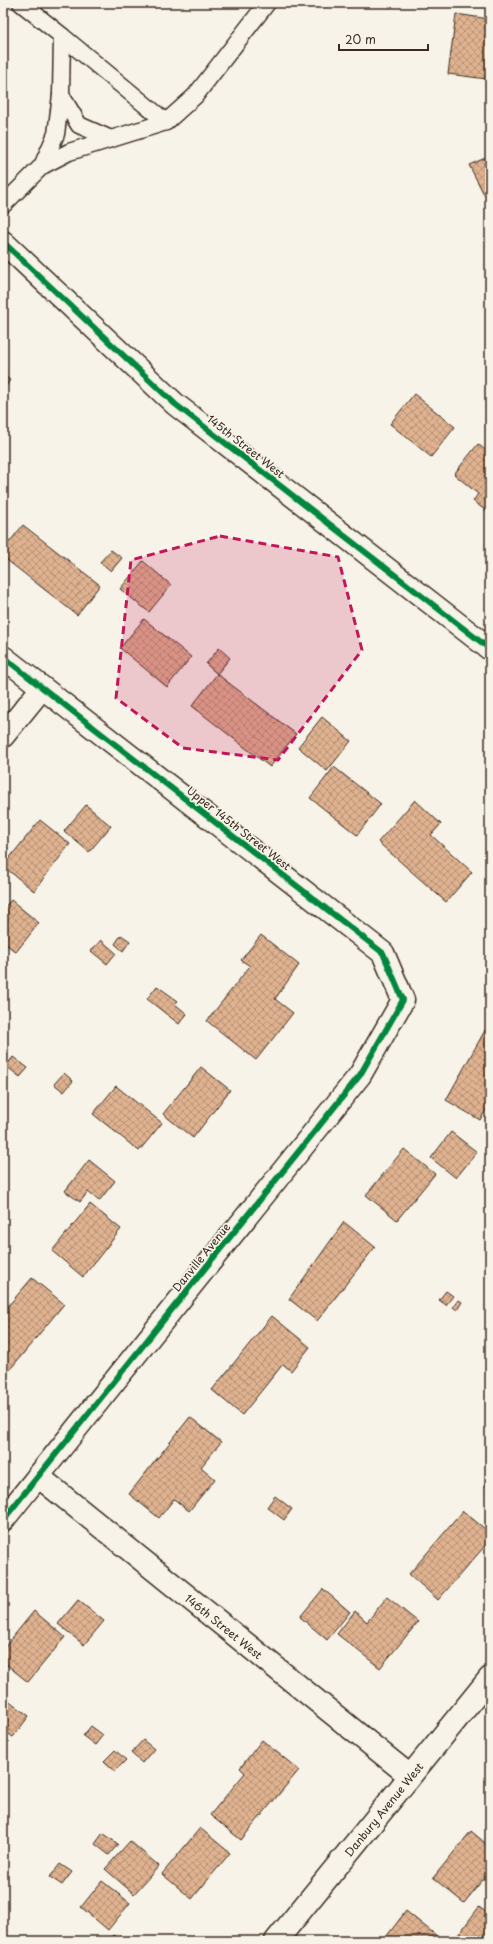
<svg xmlns="http://www.w3.org/2000/svg" width="493" height="1944" viewBox="0 0 493 1944" font-family="'Playpen Sans',sans-serif">
<defs>
<pattern id="building-cross-hatch" width="8" height="8" patternUnits="userSpaceOnUse"><rect width="8" height="8" fill="#dfb290"/><path d="M0 0l8 8M0 8l8-8" fill="none" stroke="#b69175"/></pattern>
</defs>
<rect width="100%" height="100%" fill="#f7f3e8"/>
<filter id="ink" filterUnits="userSpaceOnUse"><feTurbulence type="fractalNoise" baseFrequency=".025" numOctaves="2"/><feDisplacementMap in="SourceGraphic" scale="8" xChannelSelector="R" yChannelSelector="G"/><feConvolveMatrix kernelMatrix="1 2 1 2 8 2 1 2 1" color-interpolation-filters="sRGB"/></filter>
<g filter="url(#ink)">
<g fill="url(#building-cross-hatch)" stroke="#3b2a1e">
<polygon points="456,14 489,19 490,15 490,65 487,79 448,74"/>
<polygon points="490,156 490,206 469,165"/>
<polygon points="3,375 10,380 3,391"/>
<polygon points="414,394 455,427 431,457 390,424"/>
<polygon points="478,444 490,454 490,514 473,501 478,494 454,474"/>
<polygon points="23,525 100,585 77,615 3,557 3,550"/>
<polygon points="111,550 122,558 111,571 100,562"/>
<polygon points="143,561 171,585 149,612 120,589"/>
<polygon points="144,619 191,657 167,687 120,648"/>
<polygon points="219,648 230,658 217,674 206,664"/>
<polygon points="217,674 296,734 270,767 192,706"/>
<polygon points="322,717 351,741 327,771 298,747"/>
<polygon points="334,767 381,804 357,835 310,798"/>
<polygon points="415,800 441,824 431,835 472,872 446,902 378,842"/>
<polygon points="86,805 111,826 89,852 64,831"/>
<polygon points="40,820 70,844 34,891 3,866"/>
<polygon points="11,900 39,923 16,952 3,942 3,909"/>
<polygon points="121,935 130,941 123,951 115,944"/>
<polygon points="261,935 299,965 275,999 293,1013 256,1060 207,1021 250,966 241,960"/>
<polygon points="101,940 116,953 107,964 91,951"/>
<polygon points="157,986 178,1001 175,1004 187,1014 179,1024 147,999"/>
<polygon points="488,1025 490,1026 490,1103 480,1120 446,1100"/>
<polygon points="13,1057 28,1068 20,1077 6,1066"/>
<polygon points="201,1067 230,1090 193,1138 163,1114"/>
<polygon points="64,1073 73,1081 64,1092 54,1084"/>
<polygon points="116,1086 162,1123 139,1151 93,1114"/>
<polygon points="451,1132 477,1152 456,1178 431,1158"/>
<polygon points="404,1149 435,1174 397,1220 366,1195"/>
<polygon points="89,1160 115,1181 99,1201 88,1192 80,1202 65,1191"/>
<polygon points="90,1204 121,1229 83,1277 52,1251"/>
<polygon points="344,1222 375,1247 317,1321 289,1299"/>
<polygon points="32,1278 64,1304 3,1378 3,1312"/>
<polygon points="446,1291 453,1296 446,1305 439,1300"/>
<polygon points="458,1300 462,1302 457,1310 453,1307"/>
<polygon points="272,1316 310,1347 291,1371 283,1364 242,1415 212,1390"/>
<polygon points="190,1417 221,1442 201,1467 215,1479 189,1511 174,1499 159,1518 129,1494"/>
<polygon points="490,1478 490,1491 484,1484"/>
<polygon points="275,1496 292,1509 284,1520 267,1507"/>
<polygon points="463,1511 490,1533 490,1540 438,1600 409,1574"/>
<polygon points="323,1589 350,1612 327,1640 300,1617"/>
<polygon points="387,1597 418,1622 380,1668 337,1634 355,1611 367,1622"/>
<polygon points="78,1600 104,1621 84,1645 58,1624"/>
<polygon points="34,1611 65,1637 28,1682 3,1662 3,1649"/>
<polygon points="3,1696 29,1716 13,1737 3,1730"/>
<polygon points="91,1726 103,1735 95,1745 83,1736"/>
<polygon points="143,1740 154,1749 142,1763 131,1753"/>
<polygon points="262,1740 299,1770 241,1840 210,1815 245,1773 240,1768"/>
<polygon points="115,1750 126,1760 115,1771 104,1761"/>
<polygon points="200,1828 230,1853 192,1899 162,1874"/>
<polygon points="471,1831 490,1847 490,1871 464,1903 433,1878"/>
<polygon points="103,1833 118,1844 109,1855 95,1844"/>
<polygon points="130,1841 159,1866 134,1894 105,1869"/>
<polygon points="60,1864 72,1872 62,1885 50,1877"/>
<polygon points="102,1881 130,1903 108,1930 81,1907"/>
<polygon points="479,1907 490,1915 490,1941 458,1941 455,1939"/>
<polygon points="406,1911 437,1936 433,1941 383,1941"/>
<polygon points="114,1935 121,1941 109,1941"/>
</g>
<g fill="none" stroke-linecap="round" stroke-linejoin="round">
<g stroke="#3b2a1e" stroke-width="19">
<g id="service">
<polyline points="21,3 62,36 61,95 56,134 42,166 69,152 166,122 195,96 267,3"/>
<polyline points="62,36 166,122"/>
<polyline points="61,95 79,125 111,139"/>
<polyline points="3,205 42,166"/>
</g>
</g>
<g stroke="#3b2a1e" stroke-width="25">
<g id="minor">
<polyline points="3,657 383,953 403,1000 360,1075 3,1520"/>
<polyline points="3,736 42,688"/>
<path id="s1" d="M38,1476L410,1776"/>
<path id="s2" d="M276,1941L490,1678"/>
</g>
</g>
<g stroke="#3b2a1e" stroke-width="25">
<polyline id="tertiary" points="3,242 175,404 490,649"/>
</g>
<use href="#service" stroke="#f7f3e8" stroke-width="16"/>
<use href="#minor" stroke="#f7f3e8" stroke-width="22"/>
<use href="#tertiary" stroke="#f7f3e8" stroke-width="22"/>
<g stroke="#f7f3e8" stroke-width="8">
<g id="cycleway">
<polyline points="3,242 175,404 490,649"/>
<polyline points="3,657 383,953 403,1000 360,1075 3,1520"/>
</g>
</g>
<use href="#cycleway" stroke="#00873e" stroke-width="6"/>
</g>
</g>
<path fill="#c2185b" fill-opacity="0.2" stroke="#c2185b" stroke-width="3" stroke-dasharray="8 5" stroke-linejoin="round" d="M220,536L338,557L362,650L278,760L183,748L116,698L131,560Z"/>
<g text-anchor="middle" dominant-baseline="central" stroke-width="3.5" stroke-linejoin="round" paint-order="stroke">
<g font-size="11" fill="#3b2a1e" stroke="#f7f3e8">
<text transform="translate(246 446) rotate(38)">145th Street West</text>
<text transform="translate(239 828) rotate(38)">Upper 145th Street West</text>
<text transform="translate(201 1257) rotate(-51)">Danville Avenue</text>
<text stroke="none"><textPath href="#s1" startOffset="239">146th Street West</textPath></text>
<text stroke="none"><textPath href="#s2" startOffset="170">Danbury Avenue West</textPath></text>
</g>
</g>
<rect width="493" height="1944" fill="none" stroke="#f7f3e8" stroke-width="16"/>
<rect x="8" y="8" width="477" height="1928" fill="none" stroke="#3b2a1e" stroke-width="1.5" filter="url(#ink)"/>
<path d="M339 44v6h89v-6" fill="none" stroke="#3b2a1e" stroke-width="2"/>
<text x="345" y="44" font-size="12" fill="#3b2a1e" stroke="#f7f3e8" stroke-width="3" paint-order="stroke">20 m</text>
</svg>
